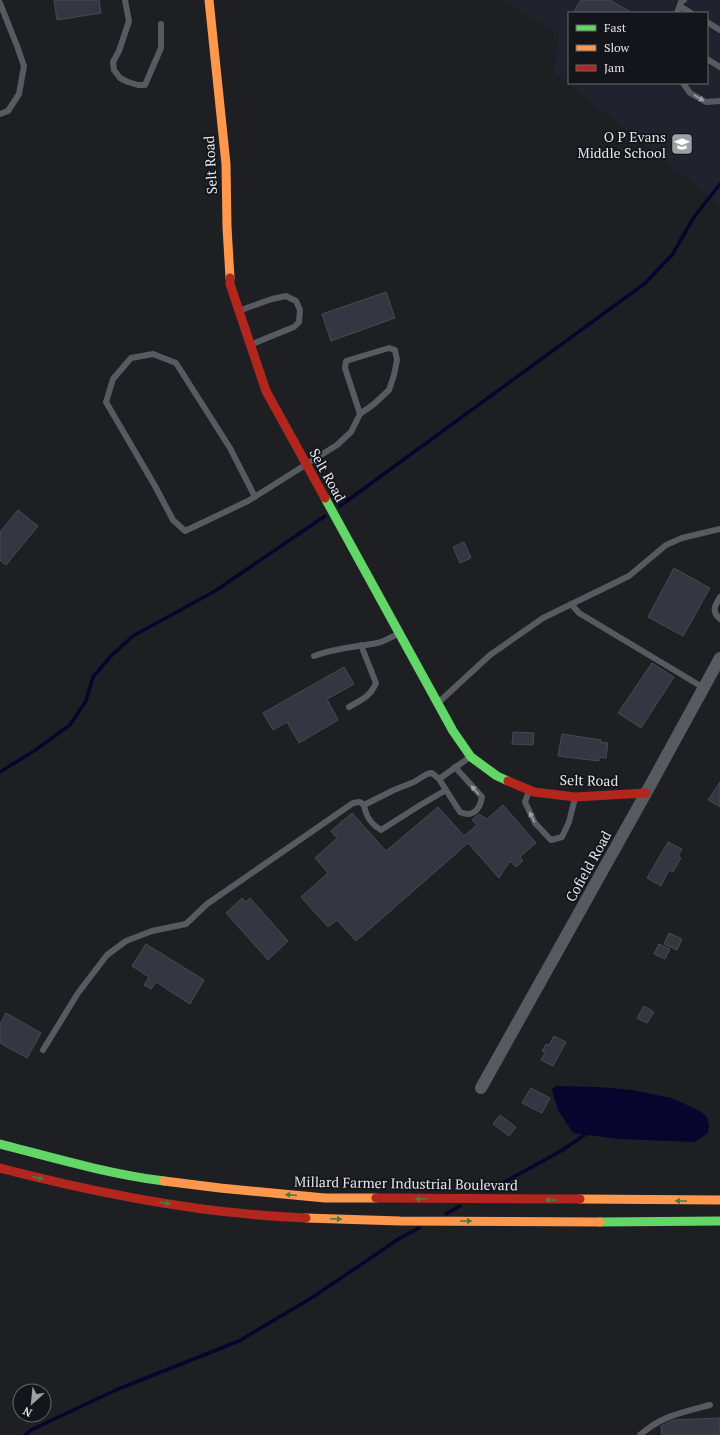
<svg xmlns="http://www.w3.org/2000/svg" width="720" height="1435" viewBox="0 0 720 1435" font-family="'PT Serif',serif">
<rect width="100%" height="100%" fill="#1e1f23"/>
<path fill="#20222d" fill-rule="evenodd" d="M502,0H720V205L554,72L559,34ZM569,13H707V83H569Z"/>
<polygon fill="#07052e" points="557,1086 599,1087 632,1090 671,1098 694,1108 701,1112 707,1117 709,1125 708,1133 695,1142 619,1139 573,1133 558,1110 552,1090 554,1087"/>
<g fill="none" stroke-linecap="round" stroke-linejoin="round">
<g stroke="#07052e" stroke-width="3.5">
<polyline points="340,506 644,284 672,255 694,217 720,184"/>
<polyline points="0,772 34,751 70,725 86,701 93,677 111,656 133,636 215,591 325,516"/>
<polyline points="488,1191 561,1151 586,1134"/>
<polyline points="446,1214 460,1206"/>
<polyline points="25,1435 31,1430 116,1390 239,1341 313,1297 400,1238 419,1228"/>
</g>
</g>
<g fill="#343642" stroke="#494a4d">
<polygon points="54,0 99,0 101,13 57,20"/>
<polygon points="581,0 610,0 632,13 573,13"/>
<polygon points="386,292 395,318 331,341 322,314"/>
<polygon points="18,510 38,526 6,565 0,560 0,532"/>
<polygon points="464,542 471,558 460,563 453,547"/>
<polygon points="674,568 710,588 683,636 648,617"/>
<polygon points="652,663 674,677 641,728 618,713"/>
<polygon points="344,667 354,684 327,699 338,720 299,743 287,722 273,730 263,713"/>
<polygon points="513,732 534,733 533,745 512,744"/>
<polygon points="562,734 601,740 600,742 608,743 606,758 599,757 599,761 558,756"/>
<polygon points="720,782 720,807 708,800"/>
<polygon points="503,805 536,843 520,857 523,861 516,867 510,861 499,878 468,843 356,941 337,920 328,927 301,897 328,873 315,858 337,838 331,831 352,813 386,851 438,807 464,836 477,825 472,820 479,814 487,819"/>
<polygon points="668,842 682,849 678,856 681,858 673,872 669,870 661,886 647,878"/>
<polygon points="242,898 246,902 250,898 288,941 268,960 226,913"/>
<polygon points="669,933 682,939 677,950 664,944"/>
<polygon points="146,944 204,980 190,1004 156,982 151,989 144,985 149,977 132,966"/>
<polygon points="659,944 670,949 665,959 654,954"/>
<polygon points="644,1006 654,1012 647,1023 637,1018"/>
<polygon points="6,1013 41,1033 27,1058 0,1043 0,1024"/>
<polygon points="554,1036 566,1042 553,1066 541,1060 545,1053 542,1051 546,1044 549,1045"/>
<polygon points="531,1088 550,1098 542,1113 522,1103"/>
<polygon points="500,1115 516,1127 509,1136 493,1124"/>
<polygon points="720,1418 720,1435 662,1435 661,1426 673,1420"/>
</g>
<g fill="none" stroke-linecap="round" stroke-linejoin="round">
<g stroke="#585a62" stroke-width="6">
<polyline points="125,0 129,21 119,51 113,62 114,70 120,78 128,82 138,85 145,85 161,48 161,24"/>
<polyline points="0,3 17,46 24,66 19,94 8,111 0,114"/>
<polyline points="680,6 691,13"/>
<polyline points="677,13 681,2 684,0"/>
<polyline points="707,22 720,30"/>
<polyline points="707,59 720,67"/>
<polyline points="683,83 690,93 706,102 720,101"/>
<polyline points="241,310 272,299 286,296 296,301 300,310 299,322 294,327 252,344"/>
<polyline points="255,497 230,448 176,363 153,354 131,358 113,379 106,402 155,486 173,520 185,531 248,501 337,445 351,432 360,414 374,404 389,390 394,375 397,360 395,350 389,348 346,361 345,368 360,414"/>
<path d="M720,597C715,606 711,611 720,619"/>
<polyline points="571,604 579,613 704,688"/>
<path d="M314,656C335,648 356,647 377,643C384,642 391,637 398,634"/>
<polyline points="439,702 490,655 543,618 629,576 666,545 682,538 720,529"/>
<path d="M349,707C361,700 370,697 376,683L361,645"/>
<polyline points="439,779 470,757"/>
<polyline points="529,791 525,802 535,823 551,840 562,837 569,822 575,798"/>
<path d="M364,805L394,790L414,782L427,774L432,773L439,779L460,812C473,818 480,809 482,797L455,767"/>
<path d="M43,1050L78,993L107,955L126,941L152,931L186,924L207,904L353,803L360,802L364,805C366,817 371,824 381,830L422,804L446,790"/>
<path d="M640,1435C661,1416 683,1412 710,1405"/>
</g>
<polyline stroke="#585a62" stroke-width="12" points="481,1088 646,793 720,658"/>
<g stroke="#63d668" stroke-width="9">
<polyline points="325,498 453,731 471,757 497,776 508,781"/>
<path d="M0,1144C54,1158 109,1174 164,1181"/>
<polyline points="600,1222 720,1221"/>
</g>
<g stroke="#ff974d" stroke-width="9">
<polyline points="209,0 226,164 227,227 230,278"/>
<polyline points="164,1181 220,1188 325,1198 376,1198"/>
<polyline points="580,1199 720,1200"/>
<polyline points="306,1218 400,1221 600,1222"/>
</g>
<g stroke="#b3261e" stroke-width="9">
<polyline points="230,278 230,284 266,391 325,498"/>
<polyline points="508,781 534,792 575,797 646,793"/>
<path d="M0,1168C100,1194 202,1214 306,1218"/>
<polyline points="376,1198 580,1199"/>
</g>
</g>
<defs><path id="oneway-solid" d="M-6-.8H1V-3.2L6.5 0L1 3.2V.8H-6Z"/></defs>
<g fill="#9ea0a6">
<use href="#oneway-solid" transform="translate(699 98) rotate(31)"/>
<use href="#oneway-solid" transform="translate(475 790) rotate(-131)"/>
<use href="#oneway-solid" transform="translate(532 817) rotate(-116)"/>
</g>
<g fill="#3f7f45">
<use href="#oneway-solid" transform="translate(38 1178) rotate(15)"/>
<use href="#oneway-solid" transform="translate(291 1195) rotate(-175)"/>
<use href="#oneway-solid" transform="translate(421 1199) rotate(180)"/>
<use href="#oneway-solid" transform="translate(551 1200) rotate(-179)"/>
<use href="#oneway-solid" transform="translate(681 1201) rotate(-180)"/>
<use href="#oneway-solid" transform="translate(165 1203) rotate(8)"/>
<use href="#oneway-solid" transform="translate(336 1219) rotate(3)"/>
<use href="#oneway-solid" transform="translate(466 1221)"/>
</g>
<defs>
<g id="school-square" transform="scale(1.15)"><rect x="-9" y="-9" width="18" height="18" rx="4" fill="#9ea0a4" stroke="#13151b"/><path d="M0-5L7-2L0 1L-7-2ZM-4 1L0 2.5L4 1V4Q0 6-4 4Z" fill="#fff"/></g>
</defs>
<g fill-rule="evenodd">
<use href="#school-square" x="682" y="144"/>
</g>
<g text-anchor="middle" dominant-baseline="central" stroke-width="3.5" stroke-linejoin="round" paint-order="stroke">
<g font-size="14" fill="#e3e5e9" stroke="#13151b" text-anchor="end">
<text x="666" y="136">O P Evans<tspan x="666" dy="16">Middle School</tspan></text>
</g>
<g font-size="14" fill="#e3e5e9" stroke="#13151b">
<text transform="translate(210 165) rotate(-93)">Selt Road</text>
<text transform="translate(328 475) rotate(61)">Selt Road</text>
<text transform="translate(589 780) rotate(1)">Selt Road</text>
<text transform="translate(588 866) rotate(-61)">Cofield Road</text>
<text transform="translate(406 1183) rotate(1)">Millard Farmer Industrial Boulevard</text>
</g>
</g>
<rect x="568" y="12" width="140" height="72" fill="#13151b" stroke="#66686d"/>
<rect x="576" y="25" width="20" height="6" fill="#63d668" stroke="#66686d"/>
<text x="604" y="32" font-size="12" fill="#e3e5e9">Fast</text>
<rect x="576" y="45" width="20" height="6" fill="#ff974d" stroke="#66686d"/>
<text x="604" y="52" font-size="12" fill="#e3e5e9">Slow</text>
<rect x="576" y="65" width="20" height="6" fill="#b3261e" stroke="#66686d"/>
<text x="604" y="72" font-size="12" fill="#e3e5e9">Jam</text>
<g transform="translate(32 1403) rotate(207)"><circle r="19" fill="#13151b" stroke="#66686d"/>
<path d="M0-3L7 15L0 10L-7 15Z" fill="#9ea0a4"/>
<text y="-6" font-size="11" font-weight="bold" text-anchor="middle" fill="#e3e5e9">N</text>
</g>
</svg>
